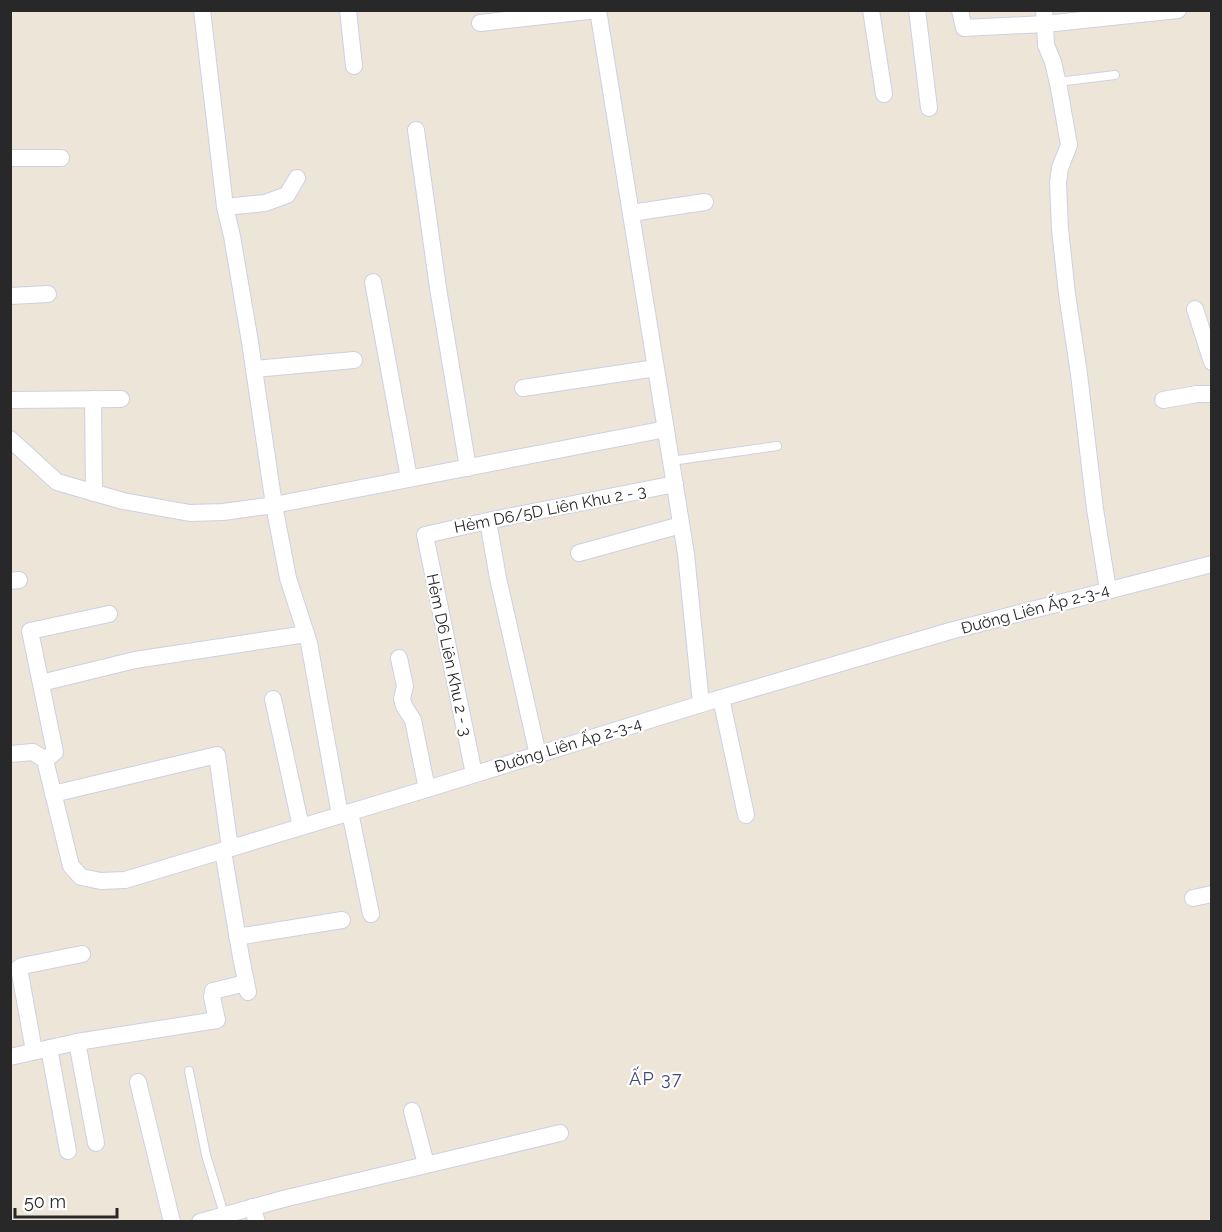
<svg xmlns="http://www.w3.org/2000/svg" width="1222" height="1232" viewBox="0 0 1222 1232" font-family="Raleway,sans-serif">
<rect width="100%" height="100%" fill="#ede5d8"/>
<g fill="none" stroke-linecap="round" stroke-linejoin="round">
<g stroke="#cdd0e3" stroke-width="10">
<g id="service">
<polyline points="1058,82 1115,75"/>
<polyline points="671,461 777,446"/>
<polyline points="189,1071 206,1155 224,1214"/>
</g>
</g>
<g stroke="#cdd0e3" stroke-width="18">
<g id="minor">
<polyline points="202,10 225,207"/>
<polyline points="348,10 354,66"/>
<polyline points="598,10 686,554 701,704"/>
<polyline points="871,10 884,94"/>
<polyline points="917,10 929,108"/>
<polyline points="960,10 964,28 1045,24 1044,10"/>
<polyline points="480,23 597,10"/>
<polyline points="416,130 438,288 468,468"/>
<polyline points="10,158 61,158"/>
<polyline points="297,178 287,195 265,203 225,207 232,236 250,342 274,505 288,578 309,643 340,815"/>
<polyline points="631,213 705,202"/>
<polyline points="373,282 409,478"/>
<polyline points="10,296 48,294"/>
<polyline points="1195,309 1212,362"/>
<polyline points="254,369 354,360"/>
<polyline points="523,388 656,368"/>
<polyline points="93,399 94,493"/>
<polyline points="10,400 121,399"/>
<polyline points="1163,400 1197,394 1212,394"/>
<polyline points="10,439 57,482 123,501 190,513 223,512 274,505 666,429"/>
<polyline points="488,521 498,578 538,755"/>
<polyline points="579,553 681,525"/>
<polyline points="10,581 19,580"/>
<polyline points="1108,590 1095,509 1079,374 1067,294 1060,229 1058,182 1060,168 1069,145 1059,88 1053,62 1046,45 1045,24 1178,10"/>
<polyline points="399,658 405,686 402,699 404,706 413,720 427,789"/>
<polyline points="41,683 135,660 306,634"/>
<polyline points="721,698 746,815"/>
<polyline points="273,699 301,827"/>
<polyline points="10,754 33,752 45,760 71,866 81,877 101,881 125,880 427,789 701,704 950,631 1212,564"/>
<polyline points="45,760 55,752 30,631 109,614"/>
<polyline points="474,774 425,535 492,520 675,484"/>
<polyline points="53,794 217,755 230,848"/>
<polyline points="350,812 371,914"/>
<polyline points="223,851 241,957 248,992"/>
<polyline points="1193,898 1212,894"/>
<polyline points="237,937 342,920"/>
<polyline points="77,1042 96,1143"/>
<polyline points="49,1048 68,1151"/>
<polyline points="34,1051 19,968 22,966 82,954"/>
<polyline points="10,1057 77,1042 217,1020 212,997 213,991 246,983"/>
<polyline points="138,1082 172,1222"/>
<polyline points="412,1111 426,1164"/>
<polyline points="252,1207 257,1222"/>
<polyline points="200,1222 283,1199 560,1133"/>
</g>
</g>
<use href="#service" stroke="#fff" stroke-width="8"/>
<use href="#minor" stroke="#fff" stroke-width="16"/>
</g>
<g text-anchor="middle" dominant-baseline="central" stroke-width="4.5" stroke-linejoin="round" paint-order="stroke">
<g font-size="16" fill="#282828" stroke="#fff">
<text transform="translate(550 509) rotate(-11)">Hẻm D6/5D Liên Khu 2 - 3</text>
<text transform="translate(1035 609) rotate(-15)">Đường Liên Ấp 2-3-4</text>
<text transform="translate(449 655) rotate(78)">Hẻm D6 Liên Khu 2 - 3</text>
<text transform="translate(568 745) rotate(-17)">Đường Liên Ấp 2-3-4</text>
</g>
<g font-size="18" letter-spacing="1.5" fill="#444a7d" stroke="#fff">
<text x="656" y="1078">ẤP 37</text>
</g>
</g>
<rect width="1222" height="1232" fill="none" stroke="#282828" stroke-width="24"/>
<path d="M15 1208v9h102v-9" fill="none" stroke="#282828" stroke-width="3"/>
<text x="24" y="1208" font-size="18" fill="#282828" stroke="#ffffff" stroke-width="4.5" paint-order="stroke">50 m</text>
</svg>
